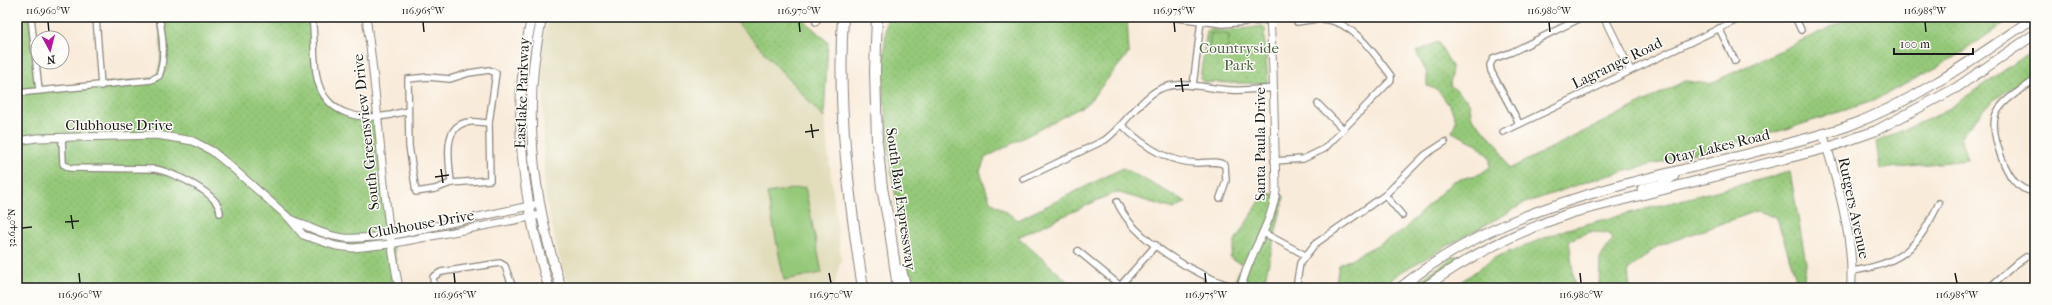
<svg xmlns="http://www.w3.org/2000/svg" width="2052" height="305" viewBox="0 0 2052 305" font-family="'IM FELL French Canon',serif">
<defs>
<pattern id="grass-dots" width="8" height="8" patternUnits="userSpaceOnUse"><rect width="8" height="8" fill="#95c979"/><path d="M2 2h.1M6 6h.1" fill="none" stroke="#80ac68" stroke-width="1.8" stroke-linecap="round"/></pattern>
</defs>
<rect width="100%" height="100%" fill="#fdfcf7"/>
<filter id="ink" filterUnits="userSpaceOnUse"><feTurbulence type="fractalNoise" baseFrequency=".025" numOctaves="2"/><feDisplacementMap in="SourceGraphic" scale="8" xChannelSelector="R" yChannelSelector="G"/><feConvolveMatrix kernelMatrix="1 2 1 2 8 2 1 2 1" color-interpolation-filters="sRGB"/></filter>
<filter id="wash" filterUnits="userSpaceOnUse"><feTurbulence type="fractalNoise" baseFrequency=".012" numOctaves="4" result="noise"/><feDisplacementMap in="SourceGraphic" scale="16" xChannelSelector="R" yChannelSelector="G"/><feGaussianBlur stdDeviation="0.9" result="paint"/><feColorMatrix in="noise" values="0 0 0 0 0 0 0 0 0 0 0 0 0 0 0 0 0 1.4 0 .05"/><feComposite in="paint" operator="in"/></filter>
<g filter="url(#wash)">
<rect width="100%" height="100%" fill="#f9ebda"/>
<polygon fill="#e1dcba" points="549,17 730,17 734,19 824,118 841,258 834,288 569,288 557,250 544,189 543,39"/>
<g fill="url(#grass-dots)" stroke="#58724a">
<path d="M17,17H29L37,89L149,79L157,75C164,57 161,35 158,17H310L320,93L351,116L375,114L399,288H138L132,284L92,288H17Z"/>
<polygon points="730,17 800,17 828,42 824,118 734,19"/>
<polygon points="887,17 1127,17 1129,53 1087,104 985,158 980,171 990,201 1018,220 1123,168 1186,202 1174,209 1116,192 1018,237 1075,288 911,288 891,169 882,80"/>
<polygon points="1852,17 2013,17 1951,60 1873,101 1787,129 1592,180 1525,203 1399,273 1382,288 1335,288 1339,265 1400,233 1453,181 1480,174 1490,167 1490,158 1477,144 1452,132 1456,121 1451,108 1438,90 1427,86 1427,73 1416,52 1438,42 1452,66 1450,85 1469,102 1472,118 1498,145 1509,169 1685,81 1709,84"/>
<polygon points="1262,26 1266,30 1264,34 1268,81 1265,84 1203,82 1200,78 1207,31 1210,29 1228,31"/>
<polygon points="2035,49 2035,73 1992,101 1961,136 1968,160 1880,169 1876,142 1942,113"/>
<polygon points="1790,172 1806,263 1803,288 1795,288 1796,279 1777,218 1757,211 1658,246 1628,270 1630,288 1599,288 1600,258 1613,239 1608,233 1589,232 1569,240 1575,288 1452,288 1496,257 1567,229"/>
<polygon points="1265,193 1284,196 1263,288 1232,288 1242,264 1230,258 1236,239"/>
<polygon points="1455,256 1462,257 1415,288 1409,288"/>
</g>
<g fill="#95c979" stroke="#58724a">
<polygon points="1211,33 1229,35 1228,47 1222,52 1209,51"/>
<polygon points="805,187 822,273 784,280 767,193"/>
</g>
</g>
<g filter="url(#ink)">
<g fill="none" stroke-linecap="round" stroke-linejoin="round">
<g stroke="#8a847b" stroke-width="8">
<g id="minor">
<polyline points="31,17 39,90"/>
<polyline points="96,17 101,86"/>
<path d="M312,17C315,37 313,58 317,78C325,115 360,121 391,115"/>
<polyline points="1170,17 1223,24 1270,20"/>
<polyline points="1795,17 1801,30"/>
<polyline points="816,22 818,17"/>
<polyline points="1719,28 1735,61"/>
<polygon points="489,70 496,73 489,123 490,180 451,183 435,189 416,192 409,146 408,79 428,77 450,79 469,73"/>
<path d="M2035,80C2023,89 2005,98 1997,112C1988,128 2003,167 2014,181C2019,187 2027,191 2035,192"/>
<polyline points="1193,86 1201,21"/>
<path d="M17,93L151,80L159,76C166,58 163,36 159,17"/>
<polyline points="1318,104 1343,129"/>
<polyline points="394,114 408,111"/>
<polyline points="1519,123 1491,71 1490,65 1493,59 1512,52 1583,17"/>
<path d="M1122,125C1142,145 1168,163 1198,163C1208,163 1216,160 1225,165L1226,181L1220,198"/>
<polyline points="1503,132 1743,17"/>
<path d="M62,137L63,164L70,168L155,169C172,172 220,193 220,213"/>
<path d="M1274,161L1303,159L1324,149L1391,80V76C1374,53 1353,21 1322,19C1314,19 1305,21 1297,22"/>
<path d="M1023,179L1105,140C1123,126 1135,106 1153,93C1174,77 1206,89 1231,90C1245,91 1259,88 1274,89"/>
<path d="M451,183C450,164 440,124 470,122C476,121 483,123 489,123"/>
<polyline points="1385,195 1402,215"/>
<path d="M1117,202C1134,241 1197,276 1237,288"/>
<polyline points="1264,233 1305,255"/>
<polyline points="1078,251 1123,288"/>
<path d="M1853,271C1903,263 1917,248 1939,203"/>
<polyline points="1121,285 1156,245"/>
<polyline points="434,288 433,277 441,272 500,263 505,266 513,288"/>
<polyline points="1206,288 1209,278"/>
<polyline points="1296,288 1300,263 1315,244 1385,195 1425,155 1445,142"/>
<polyline points="1989,288 2012,267 2026,257"/>
</g>
</g>
<g stroke="#8a847b" stroke-width="9">
<g id="tertiary">
<path d="M366,17C380,107 381,199 399,288"/>
<polyline points="1604,17 1630,70"/>
<polyline points="17,141 37,138 157,135 193,141 212,151 228,164 289,218 303,235 336,246 353,248 390,244 541,215"/>
<path d="M291,219C308,227 326,236 345,238C360,239 375,237 389,236L539,204"/>
<path d="M1241,288C1248,254 1272,226 1276,190L1273,71L1270,17"/>
</g>
</g>
<g stroke="#8a847b" stroke-width="10">
<path id="secondary" d="M1823,134C1837,180 1855,241 1851,288"/>
</g>
<g stroke="#8a847b" stroke-width="11">
<g id="primary">
<path d="M532,17C510,109 522,199 549,288"/>
<path d="M542,17C521,107 533,201 561,288"/>
<polyline points="1642,189 1661,184 1674,176"/>
<path d="M1400,288C1503,203 1638,182 1763,150C1792,142 1820,136 1848,126C1916,101 1975,58 2035,17"/>
<path d="M1424,288C1469,255 1519,231 1571,213L1827,148L1875,131L1956,88L2035,34"/>
</g>
</g>
<g stroke="#8a847b" stroke-width="12">
<g id="motorway">
<path d="M843,17C837,107 849,199 863,288"/>
<polyline points="877,17 875,71 877,141 882,188 889,224 898,288"/>
<polyline points="901,270 906,288"/>
</g>
</g>
<use href="#minor" stroke="#fff" stroke-width="5.5"/>
<use href="#tertiary" stroke="#fff" stroke-width="7"/>
<use href="#secondary" stroke="#fff" stroke-width="8"/>
<use href="#primary" stroke="#fff" stroke-width="9"/>
<use href="#motorway" stroke="#fff" stroke-width="10"/>
</g>
</g>
<path fill="none" stroke="#1c1c1c" stroke-width="1.5" d="M48,22L49,32M423,22L424,32M799,22L800,32M1174,22L1175,32M1549,22L1550,32M1925,22L1926,32M1181,78L1183,92M1175,86L1189,85M811,124L813,138M805,132L819,130M441,169L443,183M435,177L449,175M71,215L73,229M65,222L79,221M22,228L32,227M79,273L80,283M454,273L455,283M829,273L831,283M1205,273L1206,283M1580,273L1581,283M1955,273L1957,283"/>
<g text-anchor="middle" dominant-baseline="central" stroke-width="3" stroke-linejoin="round" paint-order="stroke">
<g font-size="15" fill="#4c6141" stroke="#fdfcf7">
<text x="1239" y="48">Countryside<tspan x="1239" dy="17">Park</tspan></text>
</g>
<g font-size="15" fill="#1c1c1c" stroke="#fdfcf7">
<text transform="translate(1617 63) rotate(-26)">Lagrange Road</text>
<text transform="translate(522 93) rotate(-88)">Eastlake Parkway</text>
<text x="119" y="125">Clubhouse Drive</text>
<text transform="translate(366 132) rotate(-96)">South Greensview Drive</text>
<text transform="translate(1260 144) rotate(-90)">Santa Paula Drive</text>
<text transform="translate(1717 147) rotate(-14)">Otay Lakes Road</text>
<text transform="translate(901 199) rotate(82)">South Bay Expressway</text>
<text transform="translate(1854 208) rotate(78)">Rutgers Avenue</text>
<text transform="translate(421 224) rotate(-10)">Clubhouse Drive</text>
</g>
</g>
<rect width="2052" height="305" fill="none" stroke="#fdfcf7" stroke-width="44"/>
<g transform="translate(50 50) rotate(173)"><circle r="19" fill="#fdfcf7" stroke="#a3a29f"/>
<path d="M0-3L7 15L0 10L-7 15Z" fill="#b5179e"/>
<text y="-6" font-size="11" font-weight="bold" text-anchor="middle" fill="#1c1c1c">N</text>
</g>
<path d="M1894 48v6h79v-6" fill="none" stroke="#1c1c1c" stroke-width="2"/>
<text x="1900" y="48" font-size="12" fill="#1c1c1c" stroke="#fdfcf7" stroke-width="3" paint-order="stroke">100 m</text>
<rect x="22" y="22" width="2008" height="261" fill="none" stroke="#1c1c1c" stroke-width="1.5"/>
<g font-size="10" text-anchor="middle" fill="#1c1c1c">
<text x="48" y="14">116.960°W</text>
<text x="423" y="14">116.965°W</text>
<text x="799" y="14">116.970°W</text>
<text x="1174" y="14">116.975°W</text>
<text x="1549" y="14">116.980°W</text>
<text x="1925" y="14">116.985°W</text>
<text transform="translate(11 228) rotate(-90)" y="4">32.640°N</text>
<text x="80" y="298">116.960°W</text>
<text x="455" y="298">116.965°W</text>
<text x="831" y="298">116.970°W</text>
<text x="1206" y="298">116.975°W</text>
<text x="1581" y="298">116.980°W</text>
<text x="1957" y="298">116.985°W</text>
</g>
</svg>
